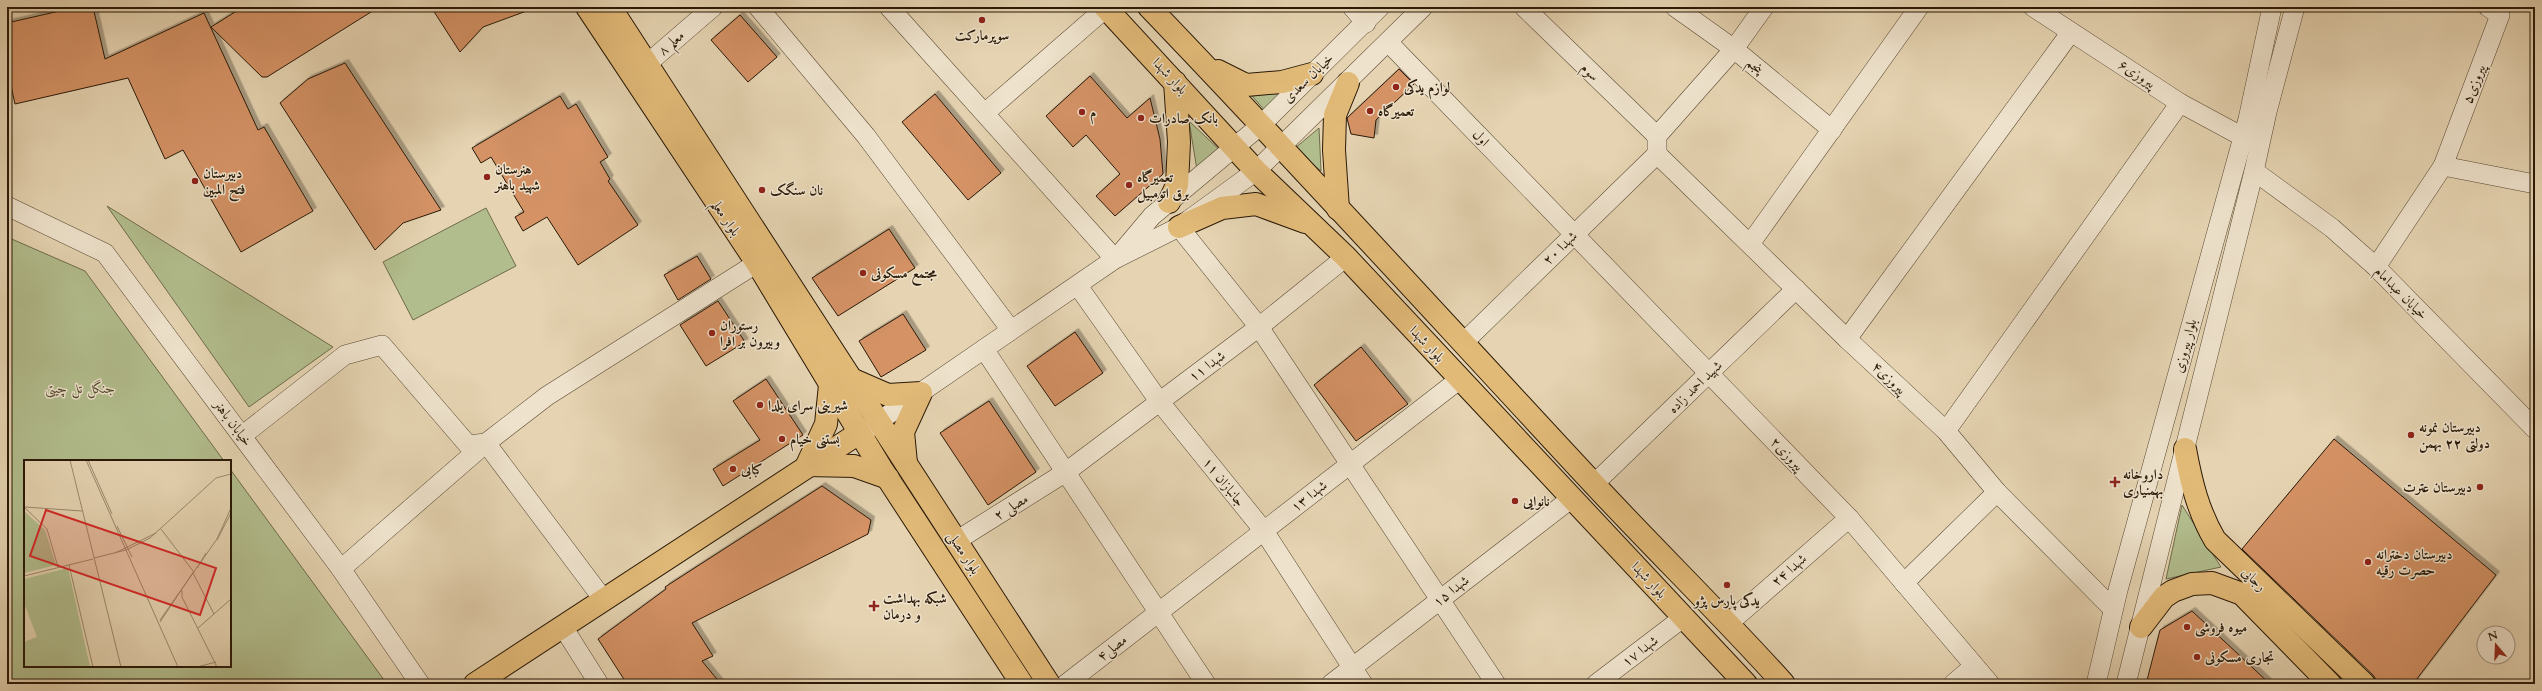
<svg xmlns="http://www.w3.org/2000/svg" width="2542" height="691" viewBox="0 0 2542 691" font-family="Cardo,Amiri,serif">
<defs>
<filter id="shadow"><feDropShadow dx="3.5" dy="-3.5" stdDeviation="0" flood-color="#0004"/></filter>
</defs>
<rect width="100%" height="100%" fill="#e5d3b1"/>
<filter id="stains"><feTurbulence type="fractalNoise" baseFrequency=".005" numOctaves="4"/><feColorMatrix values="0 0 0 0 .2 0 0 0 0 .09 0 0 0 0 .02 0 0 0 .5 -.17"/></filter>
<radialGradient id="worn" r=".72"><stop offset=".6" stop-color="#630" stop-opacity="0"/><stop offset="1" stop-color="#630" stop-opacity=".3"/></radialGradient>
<g fill="#b2bd8d" stroke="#6e6b4a">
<polygon points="1311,86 1274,121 1252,96"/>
<polygon points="1189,121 1225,155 1198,176"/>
<polygon points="1319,128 1321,171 1294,149"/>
<polygon points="107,206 333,347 249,407"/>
<polygon points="486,208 516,266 413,320 383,262"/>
<polygon points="7,237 85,271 224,461 25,461 25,666 230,666 230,469 387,684 7,684"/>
<polygon points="2182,505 2221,567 2166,579"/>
</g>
<g fill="#d49265" stroke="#291907" filter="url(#shadow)">
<polygon points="77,7 93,7 105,59 204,13 258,130 264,127 313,211 241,252 183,150 165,159 128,78 15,104 7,68 7,23"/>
<polygon points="243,7 379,7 267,77 262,77 211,27"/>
<polygon points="431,7 532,7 532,9 483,27 460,52"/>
<polygon points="740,15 777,57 748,82 711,40"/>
<polygon points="345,63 441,210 403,223 375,250 280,103 308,79"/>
<polygon points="1399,69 1414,84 1376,120 1374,138 1351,134 1347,118"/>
<polygon points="1090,76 1127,118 1150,98 1160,139 1163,174 1115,216 1096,196 1120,174 1086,135 1073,147 1046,116"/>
<polygon points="935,94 1001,173 968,200 902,122"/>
<polygon points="560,96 568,109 576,104 608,157 600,162 610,179 608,181 638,225 578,265 547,217 523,231 515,217 524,212 491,157 481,163 472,148"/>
<polygon points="889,229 915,268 838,316 812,278"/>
<polygon points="697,256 711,279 678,300 664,275"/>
<polygon points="718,301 745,342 706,366 680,325"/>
<polygon points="903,314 926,350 881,377 859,341"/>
<polygon points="1075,332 1103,373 1055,406 1027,366"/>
<polygon points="1361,347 1408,404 1356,441 1314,385"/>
<polygon points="766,379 803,435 723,486 713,469 760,440 733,401"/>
<polygon points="989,401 1036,472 988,505 940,433"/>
<polygon points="2334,439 2496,575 2413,684 2379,684 2373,675 2242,549"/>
<polygon points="822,486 871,520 868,534 692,623 713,656 702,661 721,684 627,684 598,639 666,589 665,587"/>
<polygon points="2192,611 2270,684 2146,684 2160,630"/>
</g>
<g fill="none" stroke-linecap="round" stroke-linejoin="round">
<g stroke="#584832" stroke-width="20">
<g id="minor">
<polyline points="758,7 866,136 1011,330"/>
<polyline points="889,7 1115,259"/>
<polyline points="1352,7 1366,23"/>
<polyline points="1524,7 1657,136"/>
<polyline points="1675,7 1734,49 1832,130"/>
<polyline points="2033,7 2180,103 2243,137"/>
<polyline points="1388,42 1849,518 1990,684"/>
<polyline points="647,64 713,7"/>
<polyline points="986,112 1107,7"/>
<polyline points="1657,154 1847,339 1946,431 1997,492 2113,609"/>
<polyline points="1657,154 1657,136 1734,49 1764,7"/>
<polyline points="2443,166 2500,15 2488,7"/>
<polyline points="2254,171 2332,228 2376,267 2535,429"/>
<polyline points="7,206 105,253 341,569 420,684"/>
<polyline points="1179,227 1259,327 1496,684"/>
<polyline points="1750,244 1919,7"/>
<polyline points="1120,254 1152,216 1261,125 1380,7"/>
<polyline points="2376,267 2443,166 2535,184"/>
<polyline points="1078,286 1159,401 1264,531 1363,684"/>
<polyline points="1847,339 2071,32"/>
<polyline points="1463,343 1657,154"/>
<polyline points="984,349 1206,684"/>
<polyline points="866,430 1115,259 1179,227 1256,171 1423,7"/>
<polyline points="1946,431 2180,103"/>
<polyline points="243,435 345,355 382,345 468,445 486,443 603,599"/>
<polyline points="1594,484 1796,289"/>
<polyline points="956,541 1066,472 1259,327 1346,257"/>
<polyline points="341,569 486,443 547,396 757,263"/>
<polyline points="1904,583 1997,492"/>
<polyline points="1729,623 1849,518"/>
<polyline points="563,627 599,684"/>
<polyline points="1066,684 1460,379"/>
<polyline points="1331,684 1572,498"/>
<polyline points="1596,684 1684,617"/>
<polyline points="1953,684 1974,666"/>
<polyline points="2096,684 2118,590 2248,119 2272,7"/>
<polyline points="2126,684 2254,171 2267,112 2295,7"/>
</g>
</g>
<g stroke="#291907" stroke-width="24">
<g id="major">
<polyline points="587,7 757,263 881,468 1022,684"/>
<polyline points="610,7 1049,684"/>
<polyline points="1105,7 1256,171 1346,257 1746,684"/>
<path d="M1149,7C1299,163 1444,323 1591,481C1655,550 1722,615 1784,684"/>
<polyline points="1218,71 1246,85 1282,82 1312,74"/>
<polyline points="1169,202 1177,185 1179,142 1175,82"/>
<polyline points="1338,209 1334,150 1335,115 1348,83"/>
<polyline points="1179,227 1222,208 1256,204 1305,222"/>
<polyline points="849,378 888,395 921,393 903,432 906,463"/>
<polyline points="830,385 826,424 807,465 854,466 888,478"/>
<path d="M2185,449C2191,482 2198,511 2215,540L2364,684"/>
<polyline points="2141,627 2164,597 2173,591 2192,584 2212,583 2242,594 2330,684"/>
<polyline points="475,684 859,433"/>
</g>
</g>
<use href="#minor" stroke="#eee2cc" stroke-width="19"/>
<use href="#major" stroke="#e2ba78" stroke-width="22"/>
</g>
<g fill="#8f2418" stroke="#eee2cc" stroke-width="1.5">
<circle cx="982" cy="20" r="4"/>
<circle cx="1396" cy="87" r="4"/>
<circle cx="1370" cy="111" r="4"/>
<circle cx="1082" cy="112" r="4"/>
<circle cx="1141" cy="118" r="4"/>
<circle cx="487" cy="177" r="4"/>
<circle cx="195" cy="181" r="4"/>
<circle cx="1129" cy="185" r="4"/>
<circle cx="762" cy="190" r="4"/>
<circle cx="863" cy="273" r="4"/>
<circle cx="712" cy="333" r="4"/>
<circle cx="760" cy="405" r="4"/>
<circle cx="2411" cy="435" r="4"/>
<circle cx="782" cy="439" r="4"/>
<circle cx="733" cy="469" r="4"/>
<path d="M2113 476h4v4h4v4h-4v4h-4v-4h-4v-4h4z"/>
<circle cx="2480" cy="487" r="4"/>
<circle cx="1515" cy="501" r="4"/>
<circle cx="2368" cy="562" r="4"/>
<circle cx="1727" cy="585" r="4"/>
<path d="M872 600h4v4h4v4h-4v4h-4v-4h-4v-4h4z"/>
<circle cx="2187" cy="627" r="4"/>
<circle cx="2197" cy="657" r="4"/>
</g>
<g text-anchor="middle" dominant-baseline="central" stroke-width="3" stroke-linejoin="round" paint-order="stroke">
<g font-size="14" font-weight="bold" fill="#291907" stroke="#eee2cc" text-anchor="start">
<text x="982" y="35" text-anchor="middle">سوپرمارکت</text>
<text x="1404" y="87">لوازم یدکی</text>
<text x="1378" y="111">تعمیرگاه</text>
<text x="1090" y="112">م</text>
<text x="1149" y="118">بانک صادرات</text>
<text x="495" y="169">هنرستان<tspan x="495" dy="16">شهید باهنر</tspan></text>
<text x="203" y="173">دبیرستان<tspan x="203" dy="16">فتح المبین</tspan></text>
<text x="1137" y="177">تعمیرگاه<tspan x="1137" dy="16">برق اتومبیل</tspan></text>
<text x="770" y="190">نان سنگک</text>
<text x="871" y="273">مجتمع مسکونی</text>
<text x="720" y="325">رستوران<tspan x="720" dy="16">وبیرون بر افرا</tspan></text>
<text x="768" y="405">شیرینی سرای یلدا</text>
<text x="2419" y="427">دبیرستان نمونه<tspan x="2419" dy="16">دولتی ۲۲ بهمن</tspan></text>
<text x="790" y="439">بستنی خیام</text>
<text x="741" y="469">کبابی</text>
<text x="2123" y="474">داروخانه<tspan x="2123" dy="16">بهمنیاری</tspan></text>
<text x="2472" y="487" text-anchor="end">دبیرستان عترت</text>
<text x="1523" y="501">نانوایی</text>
<text x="2376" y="554">دبیرستان دخترانه<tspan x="2376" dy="16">حصرت رقیه</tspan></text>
<text x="883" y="598">شبکه بهداشت<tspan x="883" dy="16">و درمان</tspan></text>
<text x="1727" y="600" text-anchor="middle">یدکی پارس پژو</text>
<text x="2195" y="627">میوه فروشی</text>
<text x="2205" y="657">تجاری مسکونی</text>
</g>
<g font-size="14" fill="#291907" stroke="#eee2cc">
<text transform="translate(671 43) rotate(-41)">معلم ۸</text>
<text transform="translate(1755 66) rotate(40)">پنجم</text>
<text transform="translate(1590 72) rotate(44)">سوم</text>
<text transform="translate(2137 74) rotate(33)">پیروزی۶</text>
<text transform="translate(1170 76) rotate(47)">بلوار شهدا</text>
<text transform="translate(1308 78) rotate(-44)">خیابان سعدی</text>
<text transform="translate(2474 84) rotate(-69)">پیروزی۵</text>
<text transform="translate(1481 138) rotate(46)">اول</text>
<text transform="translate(726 218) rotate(56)">بلوار معلم</text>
<text transform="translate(1560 248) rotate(-44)">شهدا ۲۰</text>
<text transform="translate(2401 293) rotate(45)">خیابان عبدامام</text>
<text transform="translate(1427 344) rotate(47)">بلوار شهدا</text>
<text transform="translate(2185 346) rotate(-75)">بلوار پیروزی</text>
<text transform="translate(1207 366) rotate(-36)">شهدا ۱۱</text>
<text transform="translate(1889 378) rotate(43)">پیروزی۴</text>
<text transform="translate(1695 387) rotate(-44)">شهید احمد زاده</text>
<text transform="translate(233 423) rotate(53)">خیابان باهنر</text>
<text transform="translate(1787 454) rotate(46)">پیروزی۲</text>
<text transform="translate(1224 482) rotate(51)">جانبازان ۱۱</text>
<text transform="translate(1309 496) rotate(-38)">شهدا ۱۳</text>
<text transform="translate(1011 507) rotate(-32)">مصلی ۲</text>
<text transform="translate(964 553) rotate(57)">بلوار مصلی</text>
<text transform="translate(1789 570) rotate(-41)">شهدا ۲۴</text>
<text transform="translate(2254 579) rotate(44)">رجایی</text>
<text transform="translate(1649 580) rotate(47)">بلوار شهدا</text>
<text transform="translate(1451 591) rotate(-38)">شهدا ۱۵</text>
<text transform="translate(1112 648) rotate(-38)">مصلی۴</text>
<text transform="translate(1640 651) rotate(-37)">شهدا ۱۷</text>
</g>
<g font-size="14" font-style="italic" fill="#524a2f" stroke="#eee2cc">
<text x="80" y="388">جنگل تل چیتی</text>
</g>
</g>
<g transform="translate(24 460)">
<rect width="207" height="207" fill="#e5d3b1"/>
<path d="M0,51L21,70L32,105L0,113ZM44,108L66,207H0V182L13,177L0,143V119Z" fill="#b2bd8d"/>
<path fill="none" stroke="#9a896d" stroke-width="1" d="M46,0L97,207M62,0L154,207M64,0L88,54M0,47L23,69L34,107M1,47L58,51M93,66L108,97M137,69L169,111M193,80L207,53M91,93L132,73M70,98L102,90L126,78L192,18L207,14M45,105L69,207M173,108L182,93M169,113L190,154M0,116L69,99M158,130V137L193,207M136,160L193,79L207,48M136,162L170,111M174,168L207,139M173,207L192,202"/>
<path fill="#d62828" fill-opacity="0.15" stroke="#d62828" stroke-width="2" d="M22,50L192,108L176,155L6,96Z"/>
<rect width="207" height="207" fill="none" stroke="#291907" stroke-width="2"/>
</g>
<rect width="2542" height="691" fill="none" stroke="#e5d3b1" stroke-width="24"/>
<rect x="8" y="8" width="2526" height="675" fill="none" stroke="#291907" stroke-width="2"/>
<rect x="12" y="12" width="2518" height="667" fill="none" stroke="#291907"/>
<g transform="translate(2496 645) rotate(341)"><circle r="19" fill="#eee2cc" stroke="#9f927d"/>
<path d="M0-3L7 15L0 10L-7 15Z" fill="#8f2418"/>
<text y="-6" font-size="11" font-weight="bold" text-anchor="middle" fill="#291907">N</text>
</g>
<rect width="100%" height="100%" filter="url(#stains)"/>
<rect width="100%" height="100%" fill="url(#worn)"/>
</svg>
